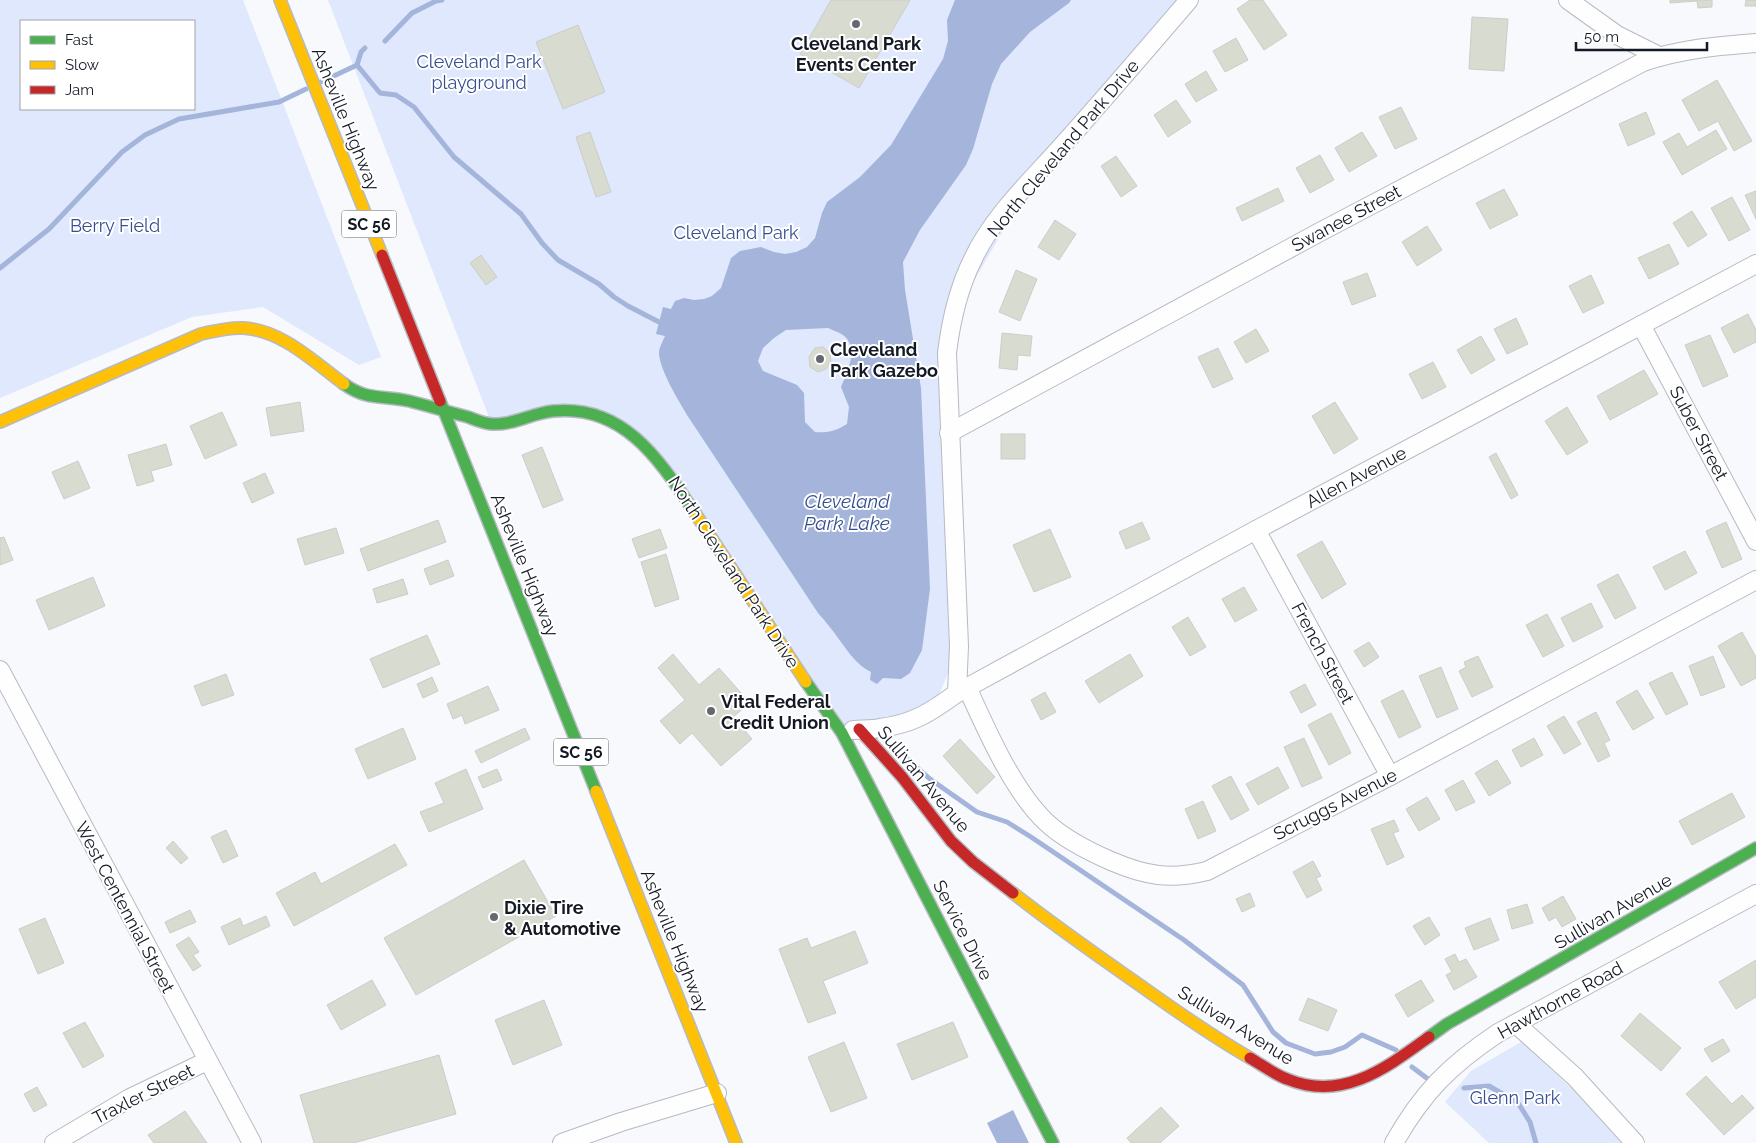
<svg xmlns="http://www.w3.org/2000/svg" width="1756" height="1143" viewBox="0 0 1756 1143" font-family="Raleway,sans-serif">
<rect width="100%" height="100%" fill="#f7f9fd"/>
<g fill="#dfe8fc" fill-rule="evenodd">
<path d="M0,0H243L381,357L359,365L263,307L192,317L0,398ZM21,21H194V109H21Z"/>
<polygon points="328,0 1181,0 1034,178 951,320 959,646 932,712 839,726 669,474 594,414 492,425"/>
<polygon points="1521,1042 1590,1105 1622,1143 1489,1143 1445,1102 1471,1071"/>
</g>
<g fill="#a4b4da" fill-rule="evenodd">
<path d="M955,0H1071L1069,3L1030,32L1001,64L992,84L973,149L966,165L920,230L903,262L905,290L921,388L930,589L922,650L910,673L901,679L883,678L877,684L870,680L871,672C856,665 848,651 838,638C832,629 825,621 818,613L689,418C680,403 658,368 659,351C660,347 663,340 665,336L656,334L663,307L671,309L675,301L684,298L694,300L704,299L712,296L721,288L731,258L740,251L761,247L774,252L785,254L796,252L807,247L815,238L822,213L827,202L860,177L891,145L943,59L948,41L947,20ZM828,328C832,330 839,332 843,335C860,348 847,372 841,387L849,407L847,424C836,431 828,433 815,432L805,422L804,393L797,385L763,371L758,361L763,348L774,338L786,330Z"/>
<polygon points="1013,1110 1029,1143 997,1143 987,1123"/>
</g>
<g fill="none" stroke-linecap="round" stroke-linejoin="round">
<g stroke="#a4b4da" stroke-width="5">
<polyline points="385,41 412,13 436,1 442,0"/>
<polyline points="357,65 380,93 396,95 414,107 454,157 521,214 542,243 558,260 599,284 614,297 628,306 659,322"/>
<polyline points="321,82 357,65 361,52 365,48"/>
<polyline points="0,268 49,229 122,152 145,135 179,119 279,102 306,89"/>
<polyline points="895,748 930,779 977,812 1007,822 1031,837 1184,940 1243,985 1273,1032 1286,1043 1315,1054 1331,1052 1345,1047 1362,1035 1396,1050"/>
<polyline points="1412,1067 1428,1079"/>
<polyline points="1464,1088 1489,1086 1518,1103 1530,1122 1536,1143"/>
</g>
</g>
<g fill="#d8dbd0" stroke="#cbcec8">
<polygon points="831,0 910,0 859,88 800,54"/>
<polygon points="1250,0 1263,0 1287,35 1264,50 1237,9"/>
<polygon points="1670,0 1712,0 1712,7 1698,8 1697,1 1670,3"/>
<polygon points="1746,0 1756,0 1756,6 1745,6"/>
<polygon points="1472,17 1508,19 1504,71 1469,69"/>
<polygon points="578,25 605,92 563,109 536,42"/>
<polygon points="1236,38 1248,60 1225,72 1213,51"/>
<polygon points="1206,71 1217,90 1196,102 1185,84"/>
<polygon points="1717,80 1752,141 1734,151 1718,121 1699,131 1682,100"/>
<polygon points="1176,100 1191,122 1168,137 1154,115"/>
<polygon points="1401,107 1417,139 1395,149 1379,117"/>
<polygon points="1646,112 1655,134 1628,146 1619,124"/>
<polygon points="1716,130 1727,149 1682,175 1663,142 1679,133 1687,147"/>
<polygon points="590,132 611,192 596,197 576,137"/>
<polygon points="1362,132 1377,156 1349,172 1335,148"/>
<polygon points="1320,155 1334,180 1310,193 1296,168"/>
<polygon points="1116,156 1137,186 1121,197 1101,166"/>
<polygon points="1278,188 1284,201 1242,221 1236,208"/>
<polygon points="1504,189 1518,215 1490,229 1476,203"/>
<polygon points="1756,191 1756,219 1745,195"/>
<polygon points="1732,197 1750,230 1729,241 1711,208"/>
<polygon points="1692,211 1707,235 1688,247 1673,223"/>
<polygon points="1055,220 1076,234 1059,260 1038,247"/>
<polygon points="1427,226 1442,250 1417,266 1402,242"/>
<polygon points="1669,244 1679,264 1649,279 1638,258"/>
<polygon points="481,255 497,277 486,285 470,263"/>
<polygon points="1016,270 1037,279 1020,321 999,312"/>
<polygon points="1367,273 1376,296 1352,305 1343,282"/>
<polygon points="1591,275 1604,303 1583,313 1569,286"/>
<polygon points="1748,314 1756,330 1756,342 1734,353 1721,328"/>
<polygon points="1516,318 1528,344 1507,354 1494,329"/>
<polygon points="1256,329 1269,351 1246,363 1234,342"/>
<polygon points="1002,333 1032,336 1030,356 1018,355 1017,370 999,368"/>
<polygon points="1710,335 1728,376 1703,387 1685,345"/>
<polygon points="1481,336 1495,360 1471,374 1457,350"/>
<polygon points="823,347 830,353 831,362 826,369 818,372 810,367 809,357 815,348"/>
<polygon points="1218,348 1233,379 1213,388 1198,357"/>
<polygon points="1433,362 1446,387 1422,399 1409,374"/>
<polygon points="1644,370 1658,394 1610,420 1597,396"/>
<polygon points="300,402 304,431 271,436 266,408"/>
<polygon points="1335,402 1358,439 1334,454 1312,416"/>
<polygon points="1567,407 1588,442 1567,455 1545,421"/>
<polygon points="222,412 237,445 205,459 190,426"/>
<rect x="1001" y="434" width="24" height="25"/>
<polygon points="166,444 172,465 151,471 154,481 137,486 128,455"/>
<polygon points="542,447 563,500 543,508 522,455"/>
<polygon points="1496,453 1518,495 1511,499 1489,457"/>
<polygon points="78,461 90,488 64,499 52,472"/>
<polygon points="265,473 274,493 252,503 243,483"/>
<polygon points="438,520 446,542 368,571 360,549"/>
<polygon points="1142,522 1150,539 1126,549 1119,532"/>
<polygon points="1726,522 1742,559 1722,568 1706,531"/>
<polygon points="336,528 344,553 305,565 297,539"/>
<polygon points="660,529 667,548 639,558 632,539"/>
<polygon points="1050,529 1071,577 1034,592 1013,545"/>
<polygon points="4,537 13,560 0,565 0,538"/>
<polygon points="1322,541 1346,584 1322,599 1297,555"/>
<polygon points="1685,551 1697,573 1665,590 1653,567"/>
<polygon points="666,554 679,599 655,607 641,562"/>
<polygon points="448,560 454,576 430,585 424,569"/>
<polygon points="1618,574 1636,608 1615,619 1597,585"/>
<polygon points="93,577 105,606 49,630 36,600"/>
<polygon points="403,579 408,594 377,603 373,589"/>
<polygon points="1244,587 1257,610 1235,622 1222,599"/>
<polygon points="1591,603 1603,627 1573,642 1561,618"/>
<polygon points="1547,614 1564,646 1543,657 1526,625"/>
<polygon points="1188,617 1206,647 1190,656 1172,627"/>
<polygon points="1742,632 1756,657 1756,678 1741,686 1718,646"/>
<polygon points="427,635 440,664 383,688 370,659"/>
<polygon points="1369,642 1379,657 1364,667 1354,651"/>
<polygon points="673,654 699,685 719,668 750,703 733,717 752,739 721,766 692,733 680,744 660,721 685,700 658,668"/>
<polygon points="1130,654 1143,676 1099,703 1085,681"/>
<polygon points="1478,656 1493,687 1472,697 1459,671 1466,667 1464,662"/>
<polygon points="1713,656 1725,687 1701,696 1689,666"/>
<polygon points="1441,667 1458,709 1437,718 1419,676"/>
<polygon points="1672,672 1688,704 1666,715 1649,683"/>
<polygon points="226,674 234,695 202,706 194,686"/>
<polygon points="432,677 438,691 423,698 417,684"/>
<polygon points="1305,684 1316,705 1301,713 1290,692"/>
<polygon points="488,686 499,710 465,724 462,715 453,719 447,704"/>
<polygon points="1403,690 1421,727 1399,738 1381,701"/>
<polygon points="1637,690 1654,718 1633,730 1616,702"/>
<polygon points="1045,692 1056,712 1041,720 1031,700"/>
<polygon points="1596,712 1610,740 1604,743 1610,756 1598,762 1577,722"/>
<polygon points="1331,713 1351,753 1329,765 1308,725"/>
<polygon points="1564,716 1581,744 1564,754 1547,726"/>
<polygon points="403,728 416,759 368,779 355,749"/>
<polygon points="525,728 530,739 481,763 475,751"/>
<polygon points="1304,738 1322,778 1302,787 1284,747"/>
<polygon points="1534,738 1543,755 1521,767 1512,750"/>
<polygon points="960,739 995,777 977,794 943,756"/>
<polygon points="1497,760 1511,783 1489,796 1475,773"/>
<polygon points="1278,767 1289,788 1258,805 1246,784"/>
<polygon points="466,769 483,809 429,832 420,812 444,803 435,783"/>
<polygon points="497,769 502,780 483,788 478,777"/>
<polygon points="1231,776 1249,810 1231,820 1212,786"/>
<polygon points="1463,780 1475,802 1456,811 1445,790"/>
<polygon points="1732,793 1745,817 1692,845 1679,821"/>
<polygon points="1427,797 1440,819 1419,831 1406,809"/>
<polygon points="1203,801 1216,831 1198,839 1185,809"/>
<polygon points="1394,820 1399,831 1393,833 1404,857 1387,865 1371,829"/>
<polygon points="226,830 238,856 223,863 211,837"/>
<polygon points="173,841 188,858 181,864 166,848"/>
<polygon points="395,844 407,865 294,926 276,893 315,872 321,884"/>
<polygon points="524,860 556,916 416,995 384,938"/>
<polygon points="1313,861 1321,876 1316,878 1322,890 1307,898 1293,872"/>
<polygon points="1250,893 1255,906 1242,912 1236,899"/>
<polygon points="1563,896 1576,919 1562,927 1556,917 1549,921 1542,908"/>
<polygon points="1527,904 1533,923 1512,929 1507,910"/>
<polygon points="190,910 196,922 170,933 165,922"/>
<polygon points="266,916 270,926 229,945 221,927 240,918 243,926"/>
<polygon points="1429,917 1440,935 1425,945 1413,926"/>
<polygon points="45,918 64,963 38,974 19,929"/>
<polygon points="1490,918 1499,940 1474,950 1465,928"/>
<polygon points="855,931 868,963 823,981 836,1013 808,1023 779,949 807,938 811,948"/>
<polygon points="189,937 199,952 193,955 201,966 193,971 176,945"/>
<polygon points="1455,954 1459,962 1466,959 1477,977 1454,990 1446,975 1452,972 1445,959"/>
<polygon points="1756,960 1756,997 1736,1009 1719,982"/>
<polygon points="372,980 386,1005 341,1030 327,1005"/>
<polygon points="1421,980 1434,1001 1408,1017 1395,995"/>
<polygon points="1308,998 1337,1010 1328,1031 1299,1020"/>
<polygon points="544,1000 562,1045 513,1065 495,1020"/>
<polygon points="1640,1013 1681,1048 1661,1071 1621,1036"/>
<polygon points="85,1022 104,1056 83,1068 63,1033"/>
<polygon points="953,1022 968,1057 912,1080 897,1044"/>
<polygon points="1723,1039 1730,1051 1712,1062 1704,1049"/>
<polygon points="844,1042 867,1098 831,1112 808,1057"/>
<polygon points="439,1055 456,1114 354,1143 314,1143 300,1095"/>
<polygon points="1706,1076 1732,1104 1742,1095 1754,1108 1724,1135 1686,1094"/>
<polygon points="37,1087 47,1105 34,1112 24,1094"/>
<polygon points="1161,1107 1179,1126 1160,1143 1131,1143 1127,1138"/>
<polygon points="185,1111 207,1143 154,1143 148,1135"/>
</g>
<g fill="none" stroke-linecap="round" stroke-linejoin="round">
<g stroke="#b6bac2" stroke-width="20">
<g id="street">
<polyline points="1568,0 1617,35 1659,56"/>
<polyline points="1641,325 1756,541"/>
<path d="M949,433L1318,233L1643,62C1680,49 1717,46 1756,43"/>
<polyline points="1256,530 1390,776"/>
<polyline points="0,670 252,1143"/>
<path d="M967,687C986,729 1013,791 1046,822C1064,839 1088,851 1111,861C1146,876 1170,880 1207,871L1390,776L1756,580"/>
<polyline points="957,693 1256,530 1756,264"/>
<path d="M853,730C862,729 871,730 880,728C913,724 931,712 957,693L959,646L947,353C951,320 958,289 973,259C993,216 1031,181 1062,146C1105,98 1147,49 1189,0"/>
<polyline points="1516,1024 1575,1077 1635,1143"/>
<polyline points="54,1143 130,1098 207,1061"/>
<polyline points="562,1143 621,1122 717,1093"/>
<path d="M1394,1143C1422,1093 1450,1065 1498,1033L1756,894"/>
</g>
</g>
<g stroke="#b6bac2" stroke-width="14">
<g id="fast">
<path d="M344,384C367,401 383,395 409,401C429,406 448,412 468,417C476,420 485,424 493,424C514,425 532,413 553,411C623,404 658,458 693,510"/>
<polyline points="440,401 596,791"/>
<polyline points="806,682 842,733 1053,1143"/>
<polyline points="1429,1037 1447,1024 1756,848"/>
</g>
</g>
<g stroke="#b6bac2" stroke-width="14">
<g id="slow">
<polyline points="280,0 382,255"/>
<path d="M0,422L201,334C215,331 229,327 243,328C282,330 314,362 344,384"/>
<polyline points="693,510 806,682"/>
<polyline points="596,791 736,1143"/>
<path d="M1013,893C1055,926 1098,956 1141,986C1176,1011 1212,1036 1250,1058"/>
</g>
</g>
<g stroke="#b6bac2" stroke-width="14">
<g id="jam">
<polyline points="382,255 440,401"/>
<polyline points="859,729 902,777 951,841 973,862 1013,893"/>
<path d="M1250,1058C1262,1065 1274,1074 1287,1079C1342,1102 1386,1068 1429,1037"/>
</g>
</g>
<use href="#street" stroke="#fefeff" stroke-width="18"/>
<use href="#fast" stroke="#4caf50" stroke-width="11"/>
<use href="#slow" stroke="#ffc107" stroke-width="11"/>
<use href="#jam" stroke="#c62828" stroke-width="11"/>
</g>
<g fill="#636871" stroke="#fff" stroke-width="2">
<circle cx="856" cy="24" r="5"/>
<circle cx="820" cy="359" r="5"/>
<circle cx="711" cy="711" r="5"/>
<circle cx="494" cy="917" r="5"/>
</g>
<g text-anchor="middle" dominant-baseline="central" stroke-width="4" stroke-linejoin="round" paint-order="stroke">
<g fill="#fff" stroke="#5a5f66" stroke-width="1">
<rect x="341.5" y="210.5" width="55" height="27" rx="4"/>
<rect x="553.5" y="738.5" width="55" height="27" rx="4"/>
</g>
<g font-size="16" font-weight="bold" fill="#141a25">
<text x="369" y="224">SC 56</text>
<text x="581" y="752">SC 56</text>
</g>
<g font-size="18" font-weight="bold" fill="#141a25" stroke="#fff" text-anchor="start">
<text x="856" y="43" text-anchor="middle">Cleveland Park<tspan x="856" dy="21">Events Center</tspan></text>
<text x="830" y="349">Cleveland<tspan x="830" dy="21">Park Gazebo</tspan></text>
<text x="721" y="701">Vital Federal<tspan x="721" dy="21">Credit Union</tspan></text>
<text x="504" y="907">Dixie Tire<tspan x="504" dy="21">&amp; Automotive</tspan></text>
</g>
<g font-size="18" fill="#354f91" stroke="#fff">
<text x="479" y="61">Cleveland Park<tspan x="479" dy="21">playground</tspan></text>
<text x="115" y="225">Berry Field</text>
<text x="736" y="232">Cleveland Park</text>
<text x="1515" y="1097">Glenn Park</text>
</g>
<g font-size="18" fill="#141a25" stroke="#fff">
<text transform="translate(346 119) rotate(68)">Asheville Highway</text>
<text transform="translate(1063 148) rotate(-50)">North Cleveland Park Drive</text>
<text transform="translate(1346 218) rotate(-28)">Swanee Street</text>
<text transform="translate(1699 433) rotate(62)">Suber Street</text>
<text transform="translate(1356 477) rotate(-28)">Allen Avenue</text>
<text transform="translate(525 565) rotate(68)">Asheville Highway</text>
<text transform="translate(734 572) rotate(57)">North Cleveland Park Drive</text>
<text transform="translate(1323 653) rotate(62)">French Street</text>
<text transform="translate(924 779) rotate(50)">Sullivan Avenue</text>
<text transform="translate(1335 804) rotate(-27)">Scruggs Avenue</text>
<text transform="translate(125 907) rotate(62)">West Centennial Street</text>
<text transform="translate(1613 911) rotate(-30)">Sullivan Avenue</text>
<text transform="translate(963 930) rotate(63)">Service Drive</text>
<text transform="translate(675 941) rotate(68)">Asheville Highway</text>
<text transform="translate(1560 1000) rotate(-29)">Hawthorne Road</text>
<text transform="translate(1236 1025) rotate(32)">Sullivan Avenue</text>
<text transform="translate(143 1094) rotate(-27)">Traxler Street</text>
</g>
<g font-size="19" font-style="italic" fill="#334d8e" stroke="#fff">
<text x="847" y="501">Cleveland<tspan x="847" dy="22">Park Lake</tspan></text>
</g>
</g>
<rect x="20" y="20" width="175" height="90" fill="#ffffff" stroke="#a1a3a8"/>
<rect x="30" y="36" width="25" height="8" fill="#4caf50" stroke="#a1a3a8"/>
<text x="65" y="45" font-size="15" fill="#141a25">Fast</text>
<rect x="30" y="61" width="25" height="8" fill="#ffc107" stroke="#a1a3a8"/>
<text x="65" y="70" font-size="15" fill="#141a25">Slow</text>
<rect x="30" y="86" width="25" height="8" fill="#c62828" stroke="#a1a3a8"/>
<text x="65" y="95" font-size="15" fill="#141a25">Jam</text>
<path d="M1576 42v8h131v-8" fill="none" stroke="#141a25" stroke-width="2.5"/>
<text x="1584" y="42" font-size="15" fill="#141a25" stroke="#ffffff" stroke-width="4" paint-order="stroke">50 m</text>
</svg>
